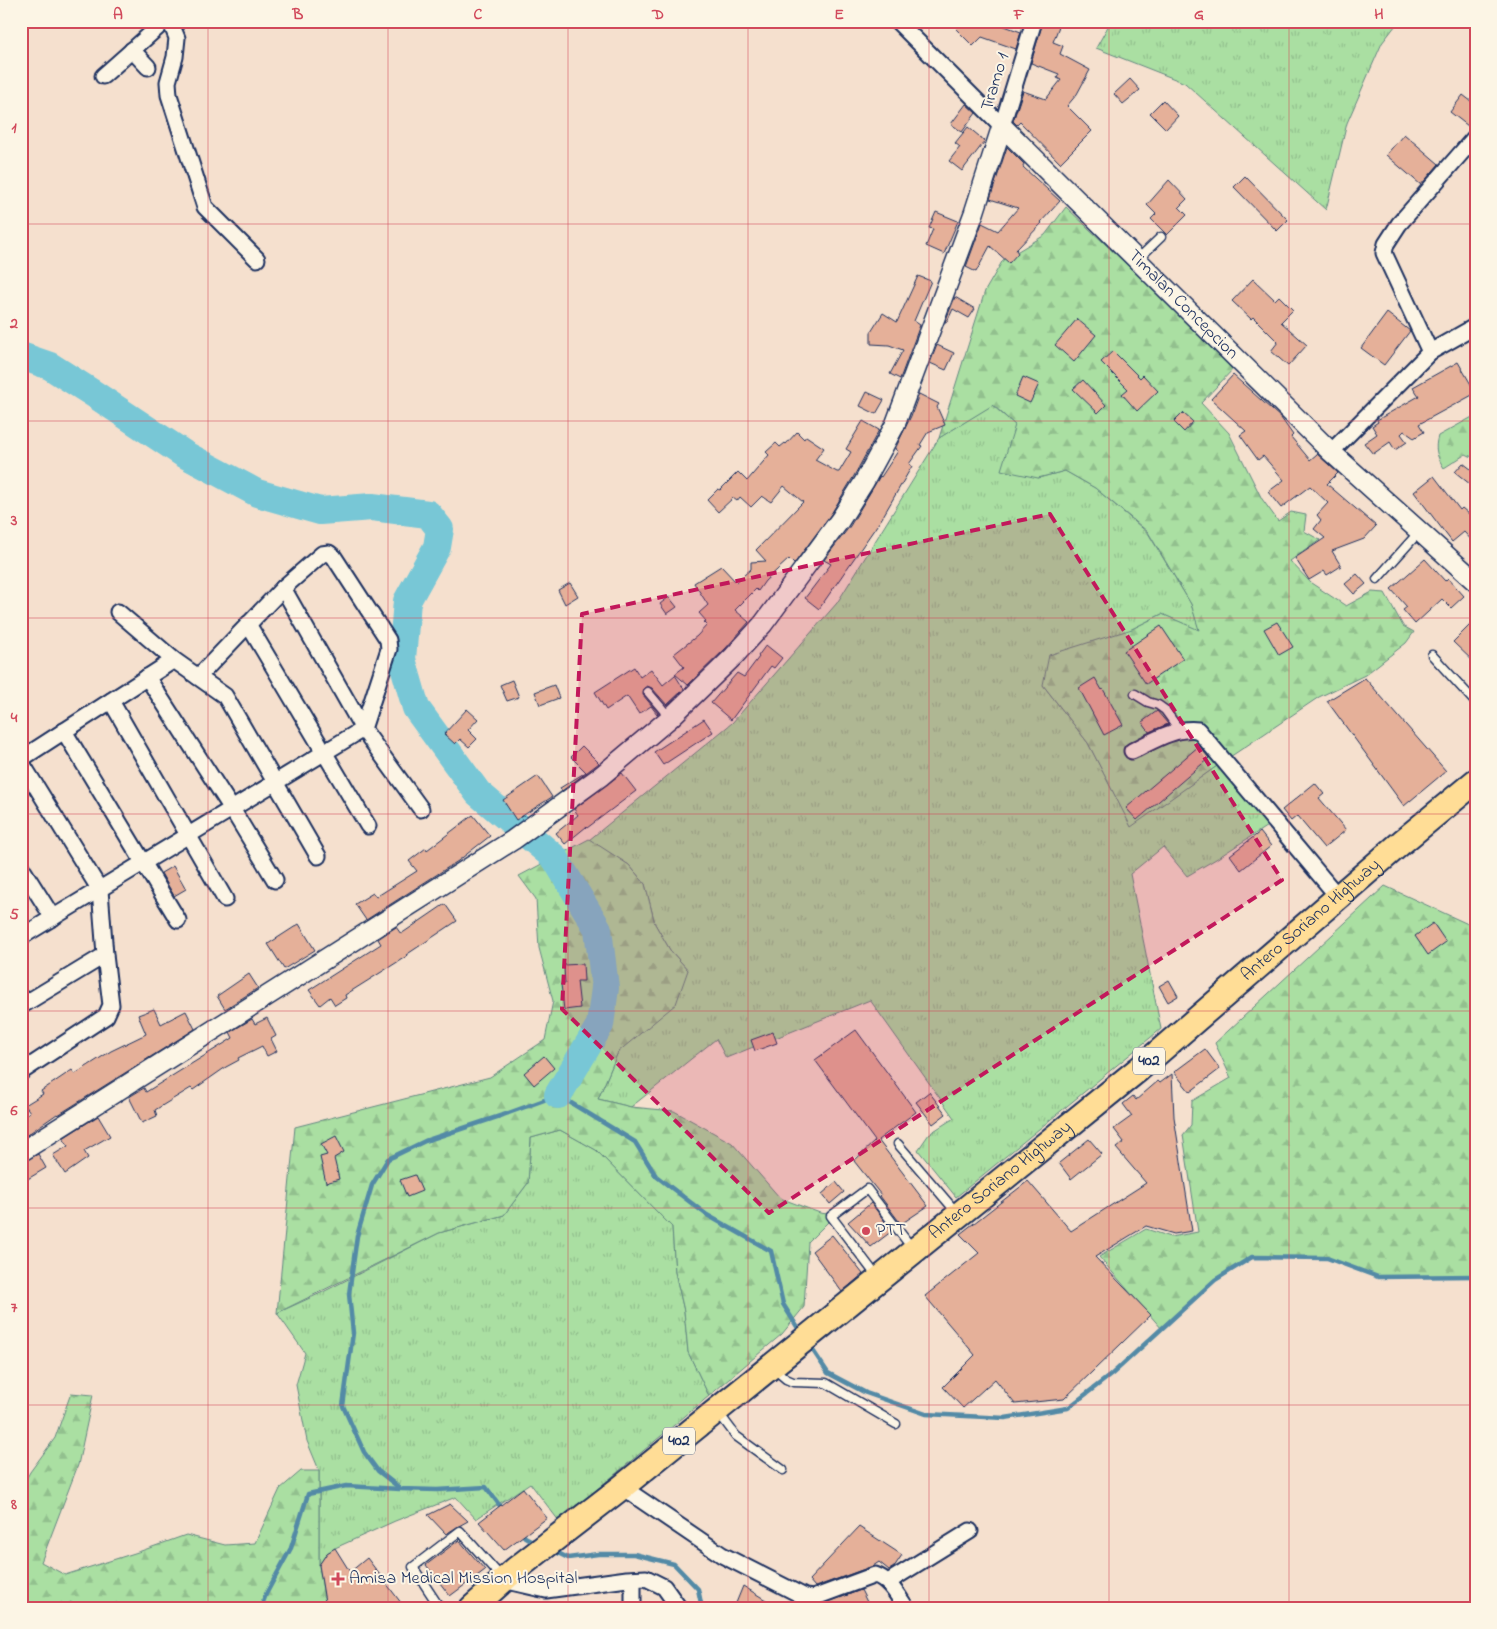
<svg xmlns="http://www.w3.org/2000/svg" width="1497" height="1629" viewBox="0 0 1497 1629" font-family="'Indie Flower',sans-serif">
<defs>
<pattern id="grass-tufts" width="24" height="20" patternUnits="userSpaceOnUse" patternTransform="scale(1.25)"><rect width="24" height="20" fill="#aadfa2"/><path d="M3 7l-1-3M5 7V3M7 7l1-3M15 17l-1-3M17 17v-4M19 17l1-3" fill="none" stroke="#92c08e"/></pattern>
<pattern id="forest-firs" width="22" height="20" patternUnits="userSpaceOnUse" patternTransform="scale(1.25)"><rect width="22" height="20" fill="#aadfa2"/><path d="M5 1l3.5 6h-7zM16 11l3.5 6h-7z" fill="#92c08e"/></pattern>
</defs>
<rect width="100%" height="100%" fill="#f5e0ce"/>
<filter id="ink" filterUnits="userSpaceOnUse"><feTurbulence type="fractalNoise" baseFrequency=".02" numOctaves="2"/><feDisplacementMap in="SourceGraphic" scale="10" xChannelSelector="R" yChannelSelector="G"/><feConvolveMatrix kernelMatrix="1 2 1 2 8 2 1 2 1" color-interpolation-filters="sRGB"/></filter>
<g filter="url(#ink)">
<g fill="url(#grass-tufts)" stroke="#628780">
<polygon points="1111,21 1399,21 1382,43 1347,123 1326,210 1185,83 1096,48"/>
<polygon points="992,405 1015,425 1038,478 1065,471 1095,488 1148,533 1191,604 1200,631 1162,614 1132,629 1043,685 1088,743 1131,826 1224,761 1275,821 1216,859 1187,876 1163,847 1130,874 1161,1029 956,1197 918,1150 929,1134 954,1118 870,1000 726,1058 716,1039 631,1107 598,1099 618,1052 688,970 670,950 655,924 645,884 629,865 589,840 732,723 837,603 939,438"/>
<polygon points="560,1130 596,1150 672,1227 675,1272 684,1311 688,1352 709,1396 559,1521 530,1483 476,1519 456,1497 395,1521 335,1548 327,1553 319,1565 319,1470 307,1441 296,1385 305,1353 277,1313 323,1292 439,1233 504,1215 528,1183 531,1138"/>
</g>
<g fill="url(#forest-firs)" stroke="#628780">
<polygon points="1066,207 1235,367 1201,403 1229,433 1262,499 1278,521 1291,512 1306,515 1304,531 1320,540 1290,561 1311,583 1346,606 1372,592 1385,593 1403,626 1414,632 1406,643 1365,675 1319,697 1224,761 1131,827 1088,743 1043,685 1049,655 1132,629 1162,614 1199,630 1191,604 1148,532 1095,488 1065,471 1038,478 1001,470 1015,425 993,405 939,438 985,291 1003,260 1045,235"/>
<path d="M1476,415V459L1466,454L1444,468C1437,457 1434,449 1438,436Z"/>
<polygon points="589,839 629,865 645,884 655,924 670,950 688,970 676,1004 618,1052 598,1099 631,1107 674,1111 732,1143 780,1198 820,1213 835,1215 808,1242 804,1307 782,1334 709,1396 688,1352 684,1311 675,1272 672,1227 596,1150 560,1130 531,1138 528,1183 504,1215 439,1233 277,1313 295,1127 490,1077 545,1040 553,1001 539,948 536,899 519,876"/>
<polygon points="1385,886 1470,925 1476,922 1476,1276 1378,1277 1327,1258 1252,1257 1215,1280 1162,1329 1099,1257 1146,1229 1171,1237 1198,1232 1183,1135 1191,1125 1192,1101 1231,1078 1215,1043"/>
<polygon points="71,1393 93,1395 78,1465 41,1562 65,1575 141,1551 186,1535 225,1545 255,1543 280,1489 301,1471 319,1471 319,1565 326,1608 77,1608 71,1602 60,1608 21,1608 21,1488 30,1472 55,1438"/>
</g>
<g fill="none" stroke-linecap="round" stroke-linejoin="round">
<g stroke="#538aa6" stroke-width="4.5">
<polyline points="810,1346 828,1373 866,1393 926,1414 1005,1418 1068,1408 1112,1374 1215,1280 1252,1257 1327,1258 1378,1277 1476,1276"/>
<polyline points="503,1510 486,1487 437,1490 401,1489 378,1471 364,1452 343,1406 353,1333 349,1294 357,1236 372,1185 388,1159 425,1141 503,1115 558,1095 635,1142 656,1176 707,1215 771,1251 783,1304 801,1333"/>
<polyline points="520,1531 525,1537 538,1544"/>
<polyline points="552,1550 568,1558 598,1554 634,1554 674,1564 698,1589 702,1608"/>
<polyline points="261,1608 266,1594 291,1548 308,1494 346,1486 400,1489"/>
</g>
<polyline stroke="#78c7d6" stroke-width="28" points="21,356 50,366 94,394 184,454 257,493 320,511 372,507 428,514 440,529 437,547 407,601 402,659 416,708 478,793 555,858 598,929 605,988 600,1025 558,1095"/>
</g>
<g fill="#e5b099" stroke="#1b2f5e">
<polygon points="964,21 991,21 1021,32 1016,49 982,37 973,46 956,29"/>
<polygon points="1043,21 1061,21 1053,42 1063,46 1060,54 1090,70 1077,94 1067,106 1092,131 1060,163 1020,122 1017,125 1013,121 1023,91 1046,99 1061,80 1057,78 1059,74 1031,63"/>
<polygon points="1130,79 1140,90 1123,104 1114,94"/>
<polygon points="1463,95 1476,105 1476,116 1468,126 1450,112"/>
<polygon points="1163,100 1178,116 1166,129 1150,113"/>
<polygon points="966,104 976,113 962,132 951,124"/>
<polygon points="968,127 985,141 962,171 949,161 960,147 955,143"/>
<polygon points="1404,134 1439,164 1421,185 1386,155"/>
<polygon points="1007,147 1024,164 1023,167 1060,201 1041,222 1042,223 1016,250 1018,253 1009,263 990,246 976,272 966,267 982,223 998,231 1018,208 990,199"/>
<polygon points="1245,176 1288,220 1277,231 1234,187"/>
<polygon points="1169,180 1187,199 1179,207 1187,215 1167,235 1151,219 1156,214 1147,205"/>
<polygon points="936,212 958,221 944,254 926,246 933,229 929,228"/>
<polygon points="918,276 931,281 914,321 920,325 900,379 890,374 903,350 889,345 871,344 871,332 883,313 897,322"/>
<polygon points="1253,279 1275,300 1279,296 1293,310 1281,322 1307,345 1288,366 1271,351 1278,342 1253,317 1251,319 1232,301"/>
<polygon points="955,297 975,309 969,318 953,309 947,322 945,322"/>
<polygon points="1387,313 1410,331 1384,365 1361,348"/>
<polygon points="1077,319 1096,335 1074,362 1055,345"/>
<polygon points="937,345 954,353 946,370 930,363"/>
<polygon points="1113,351 1140,378 1143,375 1158,391 1137,411 1122,394 1128,389 1101,362"/>
<polygon points="1458,362 1476,393 1419,424 1424,432 1414,438 1404,431 1401,434 1407,442 1395,450 1390,442 1373,454 1364,443 1377,434 1372,426 1378,422 1377,420 1419,396 1413,387"/>
<polygon points="1233,375 1281,418 1293,435 1291,437 1310,460 1317,454 1338,473 1327,484 1376,526 1364,539 1332,551 1341,566 1327,575 1324,571 1309,580 1295,558 1325,538 1314,529 1321,520 1317,515 1328,503 1310,486 1281,508 1268,492 1284,480 1263,456 1258,460 1240,435 1246,431 1211,399"/>
<polygon points="1023,377 1039,384 1030,403 1015,396"/>
<polygon points="1083,380 1106,405 1098,413 1073,389"/>
<polygon points="867,392 884,400 876,414 860,406"/>
<polygon points="919,394 939,404 937,407 945,425 928,432 920,445 922,446 909,464 912,466 882,518 819,609 805,598 831,564 824,560 850,526 880,476 881,477 898,451 895,449 911,416"/>
<polygon points="1183,413 1193,422 1184,432 1174,422"/>
<polygon points="863,421 879,430 854,476 831,514 794,564 789,559 765,581 758,591 756,589 735,610 749,622 726,648 688,685 675,674 684,667 674,654 697,636 707,625 704,622 706,621 699,613 708,605 694,583 721,566 736,582 751,569 751,562 766,561 756,550 803,502 784,486 771,502 762,496 751,507 740,497 737,501 733,498 718,512 707,500 718,489 720,490 738,472 747,481 769,455 766,452 776,443 780,447 785,443 786,444 797,432 804,439 806,436 824,448 815,460 837,472 839,472 851,452 846,449"/>
<polygon points="1463,463 1476,473 1476,489 1455,472"/>
<polygon points="1434,476 1460,510 1462,508 1476,520 1476,545 1464,532 1452,542 1414,492"/>
<polygon points="1425,559 1445,581 1448,578 1464,596 1451,608 1442,599 1415,624 1403,610 1407,607 1391,589"/>
<polygon points="1357,574 1366,584 1354,594 1345,584"/>
<polygon points="570,583 578,596 565,604 558,590"/>
<polygon points="669,597 677,607 667,614 660,604"/>
<polygon points="1476,619 1476,664 1453,642"/>
<polygon points="1277,622 1293,647 1279,655 1264,629"/>
<polygon points="1161,626 1183,659 1146,684 1124,651"/>
<polygon points="766,645 782,658 774,668 771,666 731,720 711,703 737,673 744,677 759,657 758,656"/>
<polygon points="634,667 640,677 651,669 663,685 675,675 684,689 667,705 652,688 647,686 644,688 643,695 658,713 657,714 651,706 639,714 627,696 606,710 595,692"/>
<polygon points="1095,678 1102,690 1103,689 1123,725 1104,735 1079,688"/>
<polygon points="1365,678 1446,771 1404,806 1327,701"/>
<polygon points="512,680 519,697 507,701 500,685"/>
<polygon points="554,685 559,698 540,705 535,692"/>
<polygon points="467,709 478,719 468,730 477,739 469,747 460,739 455,744 444,734"/>
<polygon points="1157,711 1168,724 1149,732 1142,722"/>
<polygon points="704,719 713,732 663,765 654,752"/>
<polygon points="582,746 599,763 562,791 560,788 586,772 571,757"/>
<polygon points="1199,746 1209,758 1137,820 1126,808"/>
<polygon points="622,773 636,791 587,828 586,827 565,844 556,833 578,815 574,809"/>
<polygon points="538,776 552,797 516,820 503,800"/>
<polygon points="1315,783 1324,794 1319,798 1346,830 1324,848 1297,816 1291,821 1282,810"/>
<polygon points="473,815 490,836 458,861 366,920 355,904 373,893 376,897 417,871 409,861 426,848 427,850"/>
<polygon points="1260,832 1271,846 1241,870 1230,855"/>
<polygon points="173,866 186,889 174,896 161,873"/>
<polygon points="445,904 457,921 406,955 407,956 345,995 346,998 335,1005 330,997 320,1005 309,990 381,944 378,939 396,927 401,934"/>
<polygon points="1433,923 1446,942 1428,955 1415,936"/>
<polygon points="299,924 315,950 284,969 268,944"/>
<polygon points="583,964 584,981 577,981 580,1008 564,1010 561,984 565,984 564,965"/>
<polygon points="249,974 258,988 225,1009 217,996"/>
<polygon points="1169,980 1178,996 1168,1002 1159,986"/>
<polygon points="154,1009 161,1024 186,1011 195,1029 58,1115 57,1114 21,1139 21,1118 30,1112 25,1105 43,1094 41,1091 72,1070 75,1074 111,1051 146,1034 138,1015"/>
<polygon points="267,1018 276,1036 271,1039 277,1051 267,1056 262,1046 238,1058 239,1060 226,1067 193,1090 191,1088 155,1110 157,1116 142,1123 129,1097 144,1088 146,1092 233,1038 230,1032 252,1019 255,1024"/>
<polygon points="856,1030 916,1112 878,1140 928,1206 901,1224 880,1196 881,1195 854,1161 875,1141 815,1060"/>
<polygon points="773,1032 777,1043 755,1051 751,1040"/>
<polygon points="1205,1049 1220,1069 1190,1092 1174,1072"/>
<polygon points="544,1056 554,1068 534,1085 524,1073"/>
<polygon points="1172,1074 1174,1117 1192,1231 1174,1234 1146,1226 1095,1257 1151,1315 1064,1399 1015,1404 995,1379 963,1408 943,1387 975,1355 925,1296 979,1253 960,1234 1028,1181 1071,1231 1146,1183 1116,1148 1124,1142 1114,1129 1132,1116 1123,1104 1133,1096 1136,1100 1158,1081 1160,1083"/>
<polygon points="929,1092 946,1114 933,1124 916,1102"/>
<polygon points="98,1116 110,1136 84,1151 88,1158 65,1174 53,1155 68,1146 63,1138"/>
<polygon points="336,1136 344,1152 334,1158 339,1179 326,1183 320,1157 327,1155 321,1144"/>
<polygon points="1089,1139 1102,1154 1071,1179 1059,1163"/>
<polygon points="38,1154 46,1168 21,1183 21,1163"/>
<polygon points="415,1175 422,1191 407,1197 400,1180"/>
<polygon points="836,1182 844,1192 830,1204 822,1194"/>
<polygon points="871,1203 892,1231 871,1247 848,1222"/>
<polygon points="832,1235 863,1274 842,1292 812,1251"/>
<polygon points="523,1488 547,1518 504,1550 479,1522"/>
<polygon points="450,1504 468,1521 457,1527 446,1534 428,1515"/>
<polygon points="859,1527 902,1555 894,1567 889,1570 879,1562 873,1566 815,1587 809,1580"/>
<polygon points="459,1540 485,1570 450,1596 426,1565"/>
<polygon points="335,1548 350,1572 367,1558 405,1608 341,1608 337,1602 326,1608 319,1565 327,1553"/>
<polygon points="743,1586 779,1608 734,1608"/>
<polygon points="861,1590 870,1608 819,1608 821,1605"/>
</g>
<g fill="none" stroke-linecap="round" stroke-linejoin="round">
<g stroke="#1b2f5e" stroke-width="11">
<g id="service">
<polyline points="1137,260 1161,237"/>
<polyline points="1377,579 1419,532"/>
<polyline points="1432,655 1476,703"/>
<polyline points="648,692 670,718"/>
<polyline points="1135,694 1148,702 1158,705 1165,710 1180,731"/>
<polyline points="898,1144 957,1213"/>
<polyline points="878,1278 831,1216 867,1189 912,1248"/>
<polyline points="773,1368 786,1379 793,1382 826,1383 896,1424"/>
<polyline points="718,1412 736,1436 783,1470"/>
<polyline points="440,1608 413,1567 460,1531 502,1578"/>
</g>
</g>
<g stroke="#1b2f5e" stroke-width="19">
<g id="minor">
<polyline points="170,21 177,38 175,57 168,82 169,95 205,207 257,259"/>
<polyline points="897,21 1002,126 1034,21"/>
<polyline points="132,50 148,67"/>
<polyline points="103,76 165,21"/>
<polyline points="1430,352 1384,253 1386,244 1399,224 1476,136"/>
<polyline points="1331,452 1430,352 1476,326"/>
<polyline points="283,588 363,729 421,809"/>
<polyline points="118,612 174,660 225,696 318,856"/>
<polyline points="248,624 368,826"/>
<polyline points="147,677 232,809 275,880"/>
<polyline points="111,701 225,899"/>
<polyline points="64,731 178,920"/>
<path d="M1132,751C1153,741 1175,727 1198,730L1339,898"/>
<polyline points="21,759 174,660"/>
<polyline points="21,762 100,890 105,955 111,1005 106,1016 21,1072"/>
<polyline points="21,867 53,918"/>
<polyline points="21,937 363,729 389,649 388,640 334,557 329,553 322,554 283,588 198,677"/>
<polyline points="21,1006 105,955"/>
<path d="M622,1487L722,1555L805,1597L813,1598L875,1575C889,1579 898,1596 906,1608"/>
<polyline points="503,1580 546,1590 627,1579 646,1578 664,1587 679,1608"/>
<polyline points="888,1582 970,1531"/>
<polyline points="633,1608 633,1579"/>
</g>
</g>
<g stroke="#1b2f5e" stroke-width="22">
<g id="tertiary">
<path id="s1" d="M21,1152L513,840L601,776L670,718L734,656L763,624L840,520L864,482L895,425L974,213L1002,126L1331,452L1476,582"/>
</g>
</g>
<g stroke="#1b2f5e" stroke-width="28">
<g id="primary">
<path id="s2" d="M472,1608L516,1569L622,1487L1139,1069L1402,842L1476,781"/>
</g>
</g>
<use href="#service" stroke="#fcf5e5" stroke-width="8"/>
<use href="#minor" stroke="#fcf5e5" stroke-width="15"/>
<use href="#tertiary" stroke="#fcf5e5" stroke-width="19"/>
<use href="#primary" stroke="#ffdd96" stroke-width="24"/>
</g>
</g>
<path fill="#c2185b" fill-opacity="0.2" stroke="#c2185b" stroke-width="4" stroke-dasharray="10 6" stroke-linejoin="round" d="M1050,514L1282,880L769,1213L562,1009L582,614Z"/>
<path fill="none" stroke="#d1495b" stroke-width="1" stroke-opacity="0.55" d="M208,21V1608M388,21V1608M568,21V1608M748,21V1608M929,21V1608M1109,21V1608M1289,21V1608M21,224H1476M21,421H1476M21,618H1476M21,814H1476M21,1011H1476M21,1208H1476M21,1405H1476"/>
<g fill="#d1495b" stroke="#fcf5e5" stroke-width="2">
<circle cx="866" cy="1231" r="5"/>
<path d="M335.5 1571.5h5v5h5v5h-5v5h-5v-5h-5v-5h5z"/>
</g>
<g text-anchor="middle" dominant-baseline="central" stroke-width="4" stroke-linejoin="round" paint-order="stroke">
<g fill="#fcf5e5" stroke="#5e6a86" stroke-width="1">
<rect x="1133" y="1047.5" width="32" height="27" rx="4"/>
<rect x="663" y="1427.5" width="32" height="27" rx="4"/>
</g>
<g font-size="16" font-weight="bold" fill="#1b2f5e">
<text x="1149" y="1061">402</text>
<text x="679" y="1441">402</text>
</g>
<g font-size="18" fill="#1b2f5e" stroke="#fcf5e5">
<text transform="translate(996 82) rotate(-73)">Tramo 1</text>
<text stroke="none"><textPath href="#s1" startOffset="1725">Timalan Concepcion</textPath></text>
<text stroke="none"><textPath href="#s2" startOffset="1085">Antero Soriano Highway</textPath></text>
<text stroke="none"><textPath href="#s2" startOffset="680">Antero Soriano Highway</textPath></text>
</g>
<g font-size="18" fill="#1b2f5e" stroke="#fcf5e5" text-anchor="start">
<text x="876" y="1231">PTT</text>
<text x="349" y="1579">Amisa Medical Mission Hospital</text>
</g>
</g>
<rect width="1497" height="1629" fill="none" stroke="#fcf5e5" stroke-width="55"/>
<rect x="28" y="28" width="1442" height="1574" fill="none" stroke="#d1495b" stroke-width="2"/>
<g font-size="16" text-anchor="middle" font-weight="bold" fill="#d1495b">
<text x="118" y="19">A</text>
<text x="298" y="19">B</text>
<text x="478" y="19">C</text>
<text x="658" y="19">D</text>
<text x="839" y="19">E</text>
<text x="1019" y="19">F</text>
<text x="1199" y="19">G</text>
<text x="1379" y="19">H</text>
<text x="14" y="132">1</text>
<text x="14" y="328">2</text>
<text x="14" y="525">3</text>
<text x="14" y="722">4</text>
<text x="14" y="919">5</text>
<text x="14" y="1115">6</text>
<text x="14" y="1312">7</text>
<text x="14" y="1509">8</text>
</g>
</svg>
